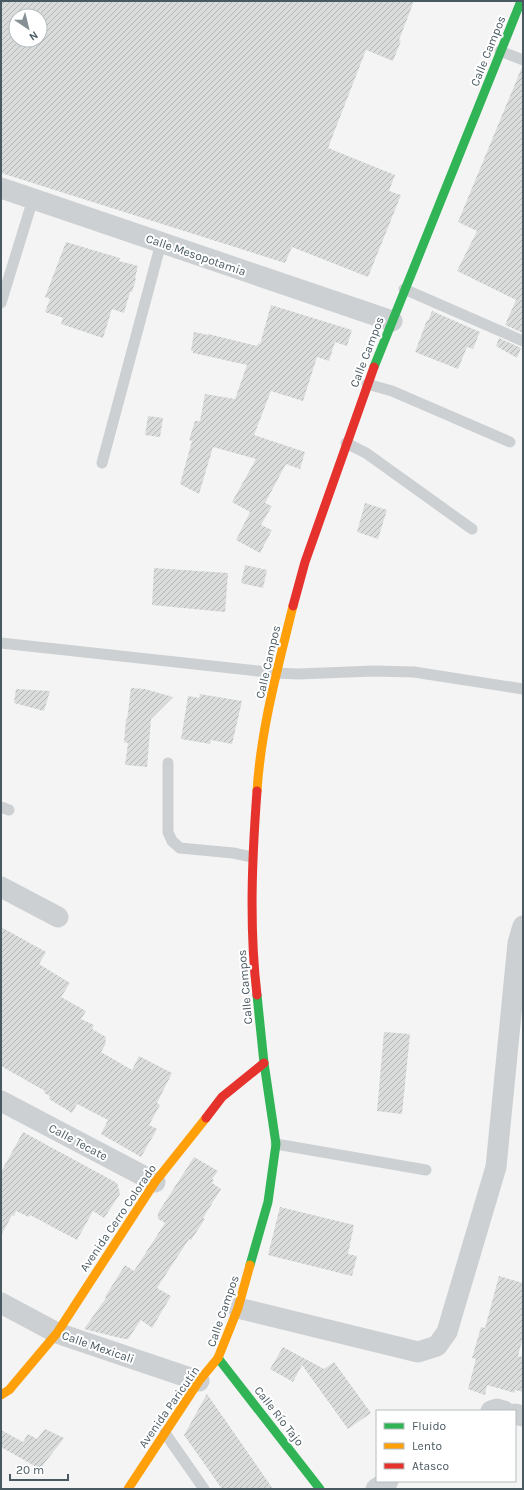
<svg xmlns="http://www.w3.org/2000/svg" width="524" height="1490" viewBox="0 0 524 1490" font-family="Karla,sans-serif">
<defs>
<pattern id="building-hatch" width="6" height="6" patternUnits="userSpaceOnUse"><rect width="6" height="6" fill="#dadcdc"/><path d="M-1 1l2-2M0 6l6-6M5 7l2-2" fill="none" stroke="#b3b5b6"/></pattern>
</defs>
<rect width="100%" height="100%" fill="#f4f4f4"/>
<g fill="url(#building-hatch)" fill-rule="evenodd">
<path d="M1,1H414L399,40L401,41L393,61L366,50L328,148L395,175L389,191L401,195L368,277L292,247L285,263L1,173ZM16,16H40V40H16Z"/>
<polygon points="522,67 523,67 523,333 505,325 516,300 457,271 477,231 458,222"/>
<polygon points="66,242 120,258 119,261 138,266 135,278 136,279 132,292 130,292 124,313 112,309 103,338 61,324 63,318 45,312 50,299 45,297"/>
<polygon points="271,305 352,330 347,346 335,342 329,361 317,357 303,401 271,391 254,435 305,452 300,469 286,464 265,503 272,506 261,525 272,530 260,553 236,540 250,512 232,502 256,459 213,447 199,494 180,484 192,441 189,440 195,421 200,421 205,394 235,399 247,365 193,353 193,351 191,351 194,332 208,335 208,334 257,346 258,343 260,344"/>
<polygon points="432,311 480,332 473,349 467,347 458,369 415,352 427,320 428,321"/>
<polygon points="499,338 521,348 517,358 496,346"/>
<polygon points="148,416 163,418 160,437 145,435"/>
<polygon points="365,503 387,510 378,539 357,532"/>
<polygon points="245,565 267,570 263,588 241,583"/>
<polygon points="154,568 228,573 225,612 152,605"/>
<polygon points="131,688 145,689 173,697 151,719 147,767 125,765 128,743 124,742 126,719 127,720"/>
<polygon points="16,689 50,691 44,711 14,703"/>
<polygon points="200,694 242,701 232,744 211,740 210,744 181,739 188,696 199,698"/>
<polygon points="1,927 46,952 39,964 70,983 61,997 86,1011 81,1019 94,1025 92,1029 106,1037 105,1045 101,1052 132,1070 139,1056 172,1073 157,1103 160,1105 149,1125 157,1129 141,1157 101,1134 108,1120 77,1104 72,1113 49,1099 50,1096 44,1093 45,1091 1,1066"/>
<polygon points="384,1032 410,1034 402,1114 377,1111"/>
<polygon points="23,1132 117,1183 120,1194 104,1218 93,1211 77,1240 30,1215 29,1217 16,1211 14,1216 12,1215 1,1236 1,1172"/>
<polygon points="194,1157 218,1171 212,1179 214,1180 212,1183 221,1189 203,1218 205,1219 191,1240 189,1239 157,1288 171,1296 152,1328 141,1320 128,1339 124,1339 84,1329 106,1298 105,1297 125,1265 134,1271 165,1223 158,1219 158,1213"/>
<polygon points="280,1207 354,1225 348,1254 357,1256 352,1276 268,1255"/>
<polygon points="499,1276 523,1283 523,1337 518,1356 523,1357 523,1392 515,1390 515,1393 487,1385 485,1395 468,1389 476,1359 472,1358 481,1327 485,1328"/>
<polygon points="283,1347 324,1369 334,1362 371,1413 348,1429 302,1365 293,1382 270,1369"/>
<polygon points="207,1394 246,1450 273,1489 222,1489 184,1435"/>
<polygon points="45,1429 64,1438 40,1469 1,1447 1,1430 23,1442 28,1434 37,1439"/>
</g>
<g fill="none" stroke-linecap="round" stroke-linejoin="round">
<g stroke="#cdd0d2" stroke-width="11">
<polyline points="500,51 523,60"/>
<polyline points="404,289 523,341"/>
<polyline points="1,303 33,199"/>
<polyline points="367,384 392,391 510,442"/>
<polyline points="346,443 366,453 472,529"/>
<polyline points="102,463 161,243"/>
<polyline points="1,643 276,673 298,674 374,671 414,672 523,689"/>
<polyline points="168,763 168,832 172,841 180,848 233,853 252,857"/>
<polyline points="1,807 9,810"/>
<polyline points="276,1144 426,1170"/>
<polyline points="165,1433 204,1489"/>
</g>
<g stroke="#cdd0d2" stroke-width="21">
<polyline points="1,188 392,321"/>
<polyline points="1,887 58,917"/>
<polyline points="1,1101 155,1182"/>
<polyline points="1,1303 57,1333 199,1381"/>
<polyline points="238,1308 418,1352 437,1346 447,1332 496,1167 518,943 523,926"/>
<polyline points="491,1411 497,1409 504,1411"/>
<polyline points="515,1414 523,1416"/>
<polyline points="376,1489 388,1481"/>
</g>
<g stroke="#30b455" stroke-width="9">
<polyline points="374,367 521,1"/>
<polyline points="250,1265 268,1202 276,1144 264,1063 257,995"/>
<polyline points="218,1358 320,1489"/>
</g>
<g stroke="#ff9f0a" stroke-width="9">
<path d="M257,791C261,728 278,667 293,606"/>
<polyline points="1,1395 9,1390 57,1333 155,1182 206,1118"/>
<polyline points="128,1489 199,1381 218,1358 238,1308 250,1265"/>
</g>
<g stroke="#e5322d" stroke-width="9">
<polyline points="293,606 305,562 374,367"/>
<path d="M257,995C249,927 252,859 257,791"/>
<polyline points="206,1118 222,1097 264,1063"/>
</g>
</g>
<g text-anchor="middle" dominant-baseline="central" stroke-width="4" stroke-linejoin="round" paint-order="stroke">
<g font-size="12" fill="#495961" stroke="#fff">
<text transform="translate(488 51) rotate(-68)">Calle Campos</text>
<text transform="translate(196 255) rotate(19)">Calle Mesopotamia</text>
<text transform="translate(367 352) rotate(-69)">Calle Campos</text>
<text transform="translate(268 662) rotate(-77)">Calle Campos</text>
<text transform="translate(245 987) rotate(-95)">Calle Campos</text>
<text transform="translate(78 1142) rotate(28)">Calle Tecate</text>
<text transform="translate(118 1218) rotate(-56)">Avenida Cerro Colorado</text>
<text transform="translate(223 1311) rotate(-71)">Calle Campos</text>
<text transform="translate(98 1347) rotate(19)">Calle Mexicali</text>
<text transform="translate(169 1407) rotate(-55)">Avenida Paricutín</text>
<text transform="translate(279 1416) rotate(52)">Calle Río Tajo</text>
</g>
</g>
<rect width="524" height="1490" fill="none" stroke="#495961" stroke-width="4"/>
<rect x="376" y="1410" width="140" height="72" fill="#ffffff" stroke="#b6bdc0"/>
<rect x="384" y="1423" width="20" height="6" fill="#30b455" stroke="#b6bdc0"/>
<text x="412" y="1430" font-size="12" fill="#495961">Fluido</text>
<rect x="384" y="1443" width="20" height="6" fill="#ff9f0a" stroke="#b6bdc0"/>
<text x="412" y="1450" font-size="12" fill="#495961">Lento</text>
<rect x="384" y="1463" width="20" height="6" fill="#e5322d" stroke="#b6bdc0"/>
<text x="412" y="1470" font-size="12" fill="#495961">Atasco</text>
<g transform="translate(28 28) rotate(145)"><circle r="19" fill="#ffffff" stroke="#b6bdc0"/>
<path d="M0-3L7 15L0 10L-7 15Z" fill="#858f94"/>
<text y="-6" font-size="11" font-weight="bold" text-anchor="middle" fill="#495961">N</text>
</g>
<path d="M10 1474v6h58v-6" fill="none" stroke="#495961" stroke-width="2"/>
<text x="16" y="1474" font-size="12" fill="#495961" stroke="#ffffff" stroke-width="3" paint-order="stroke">20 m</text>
</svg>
